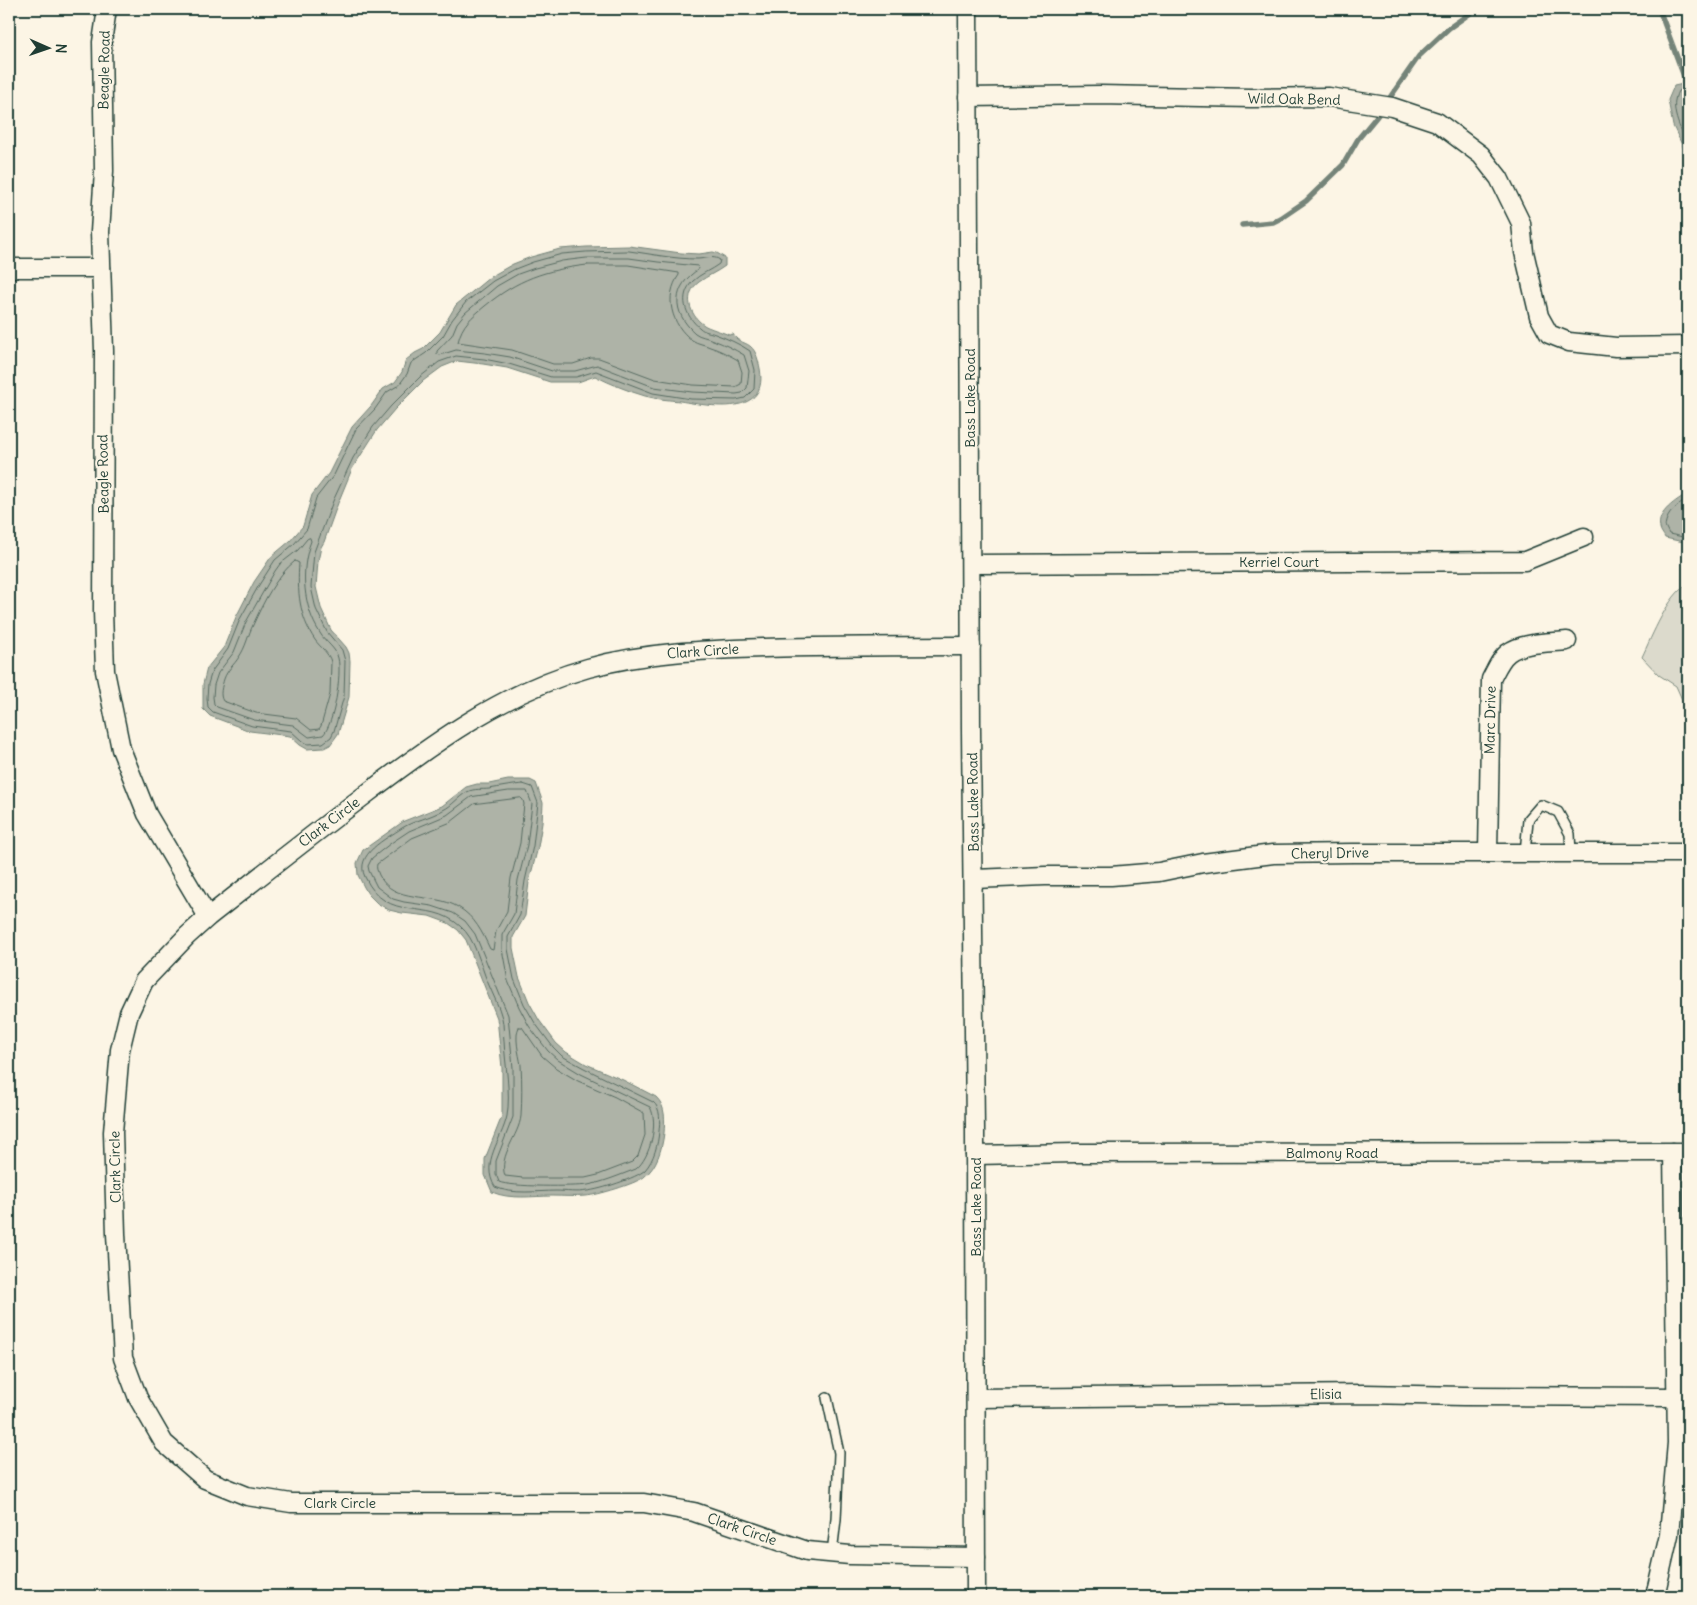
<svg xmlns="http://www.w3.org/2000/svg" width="1697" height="1605" viewBox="0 0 1697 1605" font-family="Delius,sans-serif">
<rect width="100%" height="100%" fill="#fcf5e5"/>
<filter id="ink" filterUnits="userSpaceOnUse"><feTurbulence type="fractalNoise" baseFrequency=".02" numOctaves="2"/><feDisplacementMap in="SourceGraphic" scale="10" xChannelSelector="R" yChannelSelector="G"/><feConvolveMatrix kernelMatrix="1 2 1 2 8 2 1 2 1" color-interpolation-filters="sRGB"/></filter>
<g filter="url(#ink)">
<path fill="#dcdacc" stroke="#7e8c80" d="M1688,584V708L1684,704L1676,686L1659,675L1642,657C1652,636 1668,595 1688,584Z"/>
<g fill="#aeb3a7" stroke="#758479">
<polygon points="1688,83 1688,152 1685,151 1673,126 1668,100 1674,86"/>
<path d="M629,246L681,253L699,254L713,252L717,253L725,258V266C717,272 707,276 699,282C683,294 689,315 704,325C708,328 723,332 729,335L733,334C740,347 752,338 758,360C775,418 714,407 680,401C669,400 656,399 645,396C628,391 611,384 595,376L578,382H550L507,368L483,364L457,361L442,367L423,381L395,409L377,430L352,469L338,503L324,542L321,547L318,561L316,587L321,608L331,630L346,647L349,653L350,661L349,697L338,734L330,745L324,748L307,749L300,745L290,736L250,731L210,716L203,709V684L207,668L224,647L236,617L254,582L271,557L290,541L303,526L312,495L329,473L352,427L371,406L383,389L395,382L402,372L406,360L415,353L423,349L440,332L456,305L490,277L513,264L531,257L560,249L586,247Z"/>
<path d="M1688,493V543L1665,538C1664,535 1660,531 1660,528C1656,512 1677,500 1688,493Z"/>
<path d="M508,780H530L536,783L543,803L542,823L538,847L529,882L525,916L513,937V948L519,977L529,1002L539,1020L556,1043L566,1052L586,1064L623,1080L656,1097C666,1106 665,1121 664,1133C662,1149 657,1167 644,1177C635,1184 598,1195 586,1196C575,1197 563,1196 552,1196C533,1196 510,1200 492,1192L485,1175V1159L502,1116V1068L497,1018L472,955L466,940L458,930L448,923L429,916L402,913L389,910L377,903L368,894L364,887L358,875L357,863L363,850L404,821L442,806L466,787L477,784H489Z"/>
</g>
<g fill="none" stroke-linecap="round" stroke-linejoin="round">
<g stroke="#586c62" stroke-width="1">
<path d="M1688,88L1678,91C1669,109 1680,128 1688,145"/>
<path d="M629,251C652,254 674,259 697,259C705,259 713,255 720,260L719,264C711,270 700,274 693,281C678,296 685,316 700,328C704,332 710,332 715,334C726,338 740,344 750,351L755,370L754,389L745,398L736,400L691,399L653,393L596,371L576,377H551L509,364L484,359L456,356L439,362L420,377L391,406L373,427L353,458L333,501L314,552L311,587L316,609L327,632L342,650L345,661L344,696L334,731L331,737L323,743L308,744L302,741L291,731L252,726L213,712L208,707L207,698L208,684L212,671L228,649L240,619L259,585L275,560L294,544L307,529L316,498L334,475L356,429L375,409L387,392L399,385L407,374L411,363L426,353L443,336L452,320L466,302L493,281L515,269L533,262L562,254L586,252Z"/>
<path d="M587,258H629L658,262L698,266L699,269C672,286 671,312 695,333C700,337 707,337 713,340C724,344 734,349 744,355L749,371L747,388L742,393L736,394L692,392L654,387L597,365L575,371H552L510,357L485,353L456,350L440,355L437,354V351L452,335L457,323L465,313L497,286L518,274L535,268L562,261Z"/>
<path d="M587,265H628L679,273V275C664,296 671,325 692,340C698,344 704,344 710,347C720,350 729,355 738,360L742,372L741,384L735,387L693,385L655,379L599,358H591L573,364H553L512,350L458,342C462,324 472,317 485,306C518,279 545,270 587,265Z"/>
<path d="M1688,499C1677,506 1667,512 1665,526L1669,534L1688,538"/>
<path d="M310,538L311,541C300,570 303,607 320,633C325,642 336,648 338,658C342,674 334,724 323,735L309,737L293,725L254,720L217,707L214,704L213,697L214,685L218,673L234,652L246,622L275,571L280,564L298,550L307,539Z"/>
<path d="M295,561L299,563C297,591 299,616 315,640C320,647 329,653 331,662L330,694L321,726L319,729L311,730L296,718L256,713L223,701C219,695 222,686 224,679C227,670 234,665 239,657C246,647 248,635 253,625C263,603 276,576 295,561Z"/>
<path d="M523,784L532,787L538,803L533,846L525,881L520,915L508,937V949L514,979L524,1004L535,1023L553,1047L562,1056L584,1068L653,1102C661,1108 660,1122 659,1131C658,1144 654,1160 645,1170C637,1178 599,1190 587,1191C577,1193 566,1191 556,1191C537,1191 513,1195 495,1187C480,1162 502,1140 507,1116C511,1092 505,1064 504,1041C503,1033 504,1026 502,1018C499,1006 493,995 488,983C480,965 476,939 460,926C428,897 388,925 365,877C354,854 386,839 402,828C415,820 430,818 443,810C452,806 458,797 467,792C475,788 482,790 489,789C501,787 511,785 523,784Z"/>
<path d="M509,791H527L532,804L527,845L518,880L514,914L502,935V949L508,981L519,1007L529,1026L548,1051L558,1060L581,1074L650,1107C659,1123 650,1158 636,1169C620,1175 604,1182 588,1185C574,1187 510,1187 499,1182L496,1174V1161L513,1117V1068L508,1015L482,951L475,934L465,921L453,913L432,906L404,902L393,899L377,887L369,871L368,866L372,858L391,843L409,831L447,815L471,797Z"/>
<path d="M521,798L523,800L524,804L520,843L511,878L507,911L496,931L493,950L490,949C482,932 475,917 458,907C432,892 393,904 379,875C377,870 376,868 377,864L412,838L451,822L474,804Z"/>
<path d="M519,1027H522L542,1056L556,1068L578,1081L615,1097L644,1113L645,1135L638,1156L632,1162L598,1175L585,1178H523L505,1176C498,1155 519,1136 521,1116C522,1100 522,1081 521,1065C519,1054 514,1036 519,1027Z"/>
</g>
<g stroke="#758479" stroke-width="5.5">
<polyline points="1659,9 1688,87"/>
<polyline points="1242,225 1273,222 1281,218 1306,201 1343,165 1358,139 1377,116 1419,56 1449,28 1476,9"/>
</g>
<g stroke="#1f3d34" stroke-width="12">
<g id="service">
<polyline points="1525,853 1528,820 1541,805 1558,812 1570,834 1571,853"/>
<polyline points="827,1398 839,1453 836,1519 832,1553"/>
</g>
</g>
<g stroke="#1f3d34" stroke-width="21">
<g id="minor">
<polyline points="107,9 102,42 104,171 100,232 104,351 103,611 105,671 121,749 147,814 208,917"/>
<polyline points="968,9 971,730 975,1131 976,1596"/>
<polyline points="968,97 1100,95 1251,98 1329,97 1392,107 1437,122 1481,155 1499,178 1521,223 1524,252 1539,316 1549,334 1569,342 1616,347 1688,346"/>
<polyline points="9,268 101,268"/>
<polyline points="971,564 1525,561 1584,537"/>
<path d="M971,646C902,646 833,646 764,648C705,650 645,652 588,668C505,691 433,743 365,795C312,835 260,876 208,917L187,936L144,981L129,1013L120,1050L113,1132L116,1234L123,1358L138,1398L164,1443L205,1479L247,1496L291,1503H644L694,1512L807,1551L850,1555L976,1557"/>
<path d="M1488,853L1491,679C1496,670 1500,659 1508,653C1522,642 1550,643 1567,641"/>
<polyline points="974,879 1045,876 1111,876 1159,872 1203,863 1273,854 1353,853 1688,853"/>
<polyline points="975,1155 1076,1153 1688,1152"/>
<polyline points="976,1398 1365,1394 1463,1396 1676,1397"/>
<polyline points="1655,1596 1669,1535 1677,1443 1673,1152"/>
</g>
</g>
<use href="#service" stroke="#fcf5e5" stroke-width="9"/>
<use href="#minor" stroke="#fcf5e5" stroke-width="18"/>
</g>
</g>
<g text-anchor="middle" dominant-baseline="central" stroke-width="4" stroke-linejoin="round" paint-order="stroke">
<g font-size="14" fill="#1f3d34" stroke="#fcf5e5">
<text transform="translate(104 70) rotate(-89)">Beagle Road</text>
<text transform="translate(1294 99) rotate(1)">Wild Oak Bend</text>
<text transform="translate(970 398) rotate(-90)">Bass Lake Road</text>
<text transform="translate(103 474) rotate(-91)">Beagle Road</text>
<text x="1279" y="562">Kerriel Court</text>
<text transform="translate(703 651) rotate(-4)">Clark Circle</text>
<text transform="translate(1490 720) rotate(-89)">Marc Drive</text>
<text transform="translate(973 802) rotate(-91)">Bass Lake Road</text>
<text transform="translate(329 822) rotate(-37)">Clark Circle</text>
<text transform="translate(1330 853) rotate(-1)">Cheryl Drive</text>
<text x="1332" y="1153">Balmony Road</text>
<text transform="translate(115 1167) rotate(-91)">Clark Circle</text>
<text transform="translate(976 1207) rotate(-90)">Bass Lake Road</text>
<text transform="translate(1326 1394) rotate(-1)">Elisia</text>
<text x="340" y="1503">Clark Circle</text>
<text transform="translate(742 1529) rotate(19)">Clark Circle</text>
</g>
</g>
<rect width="1697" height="1605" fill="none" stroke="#fcf5e5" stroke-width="30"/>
<rect x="15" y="15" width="1667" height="1575" fill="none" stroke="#1f3d34" stroke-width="2" filter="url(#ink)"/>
<g transform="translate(48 48) rotate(92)" stroke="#fcf5e5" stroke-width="4" paint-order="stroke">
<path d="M0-4L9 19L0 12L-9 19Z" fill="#1f3d34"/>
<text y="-8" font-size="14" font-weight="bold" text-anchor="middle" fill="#1f3d34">N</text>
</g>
</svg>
